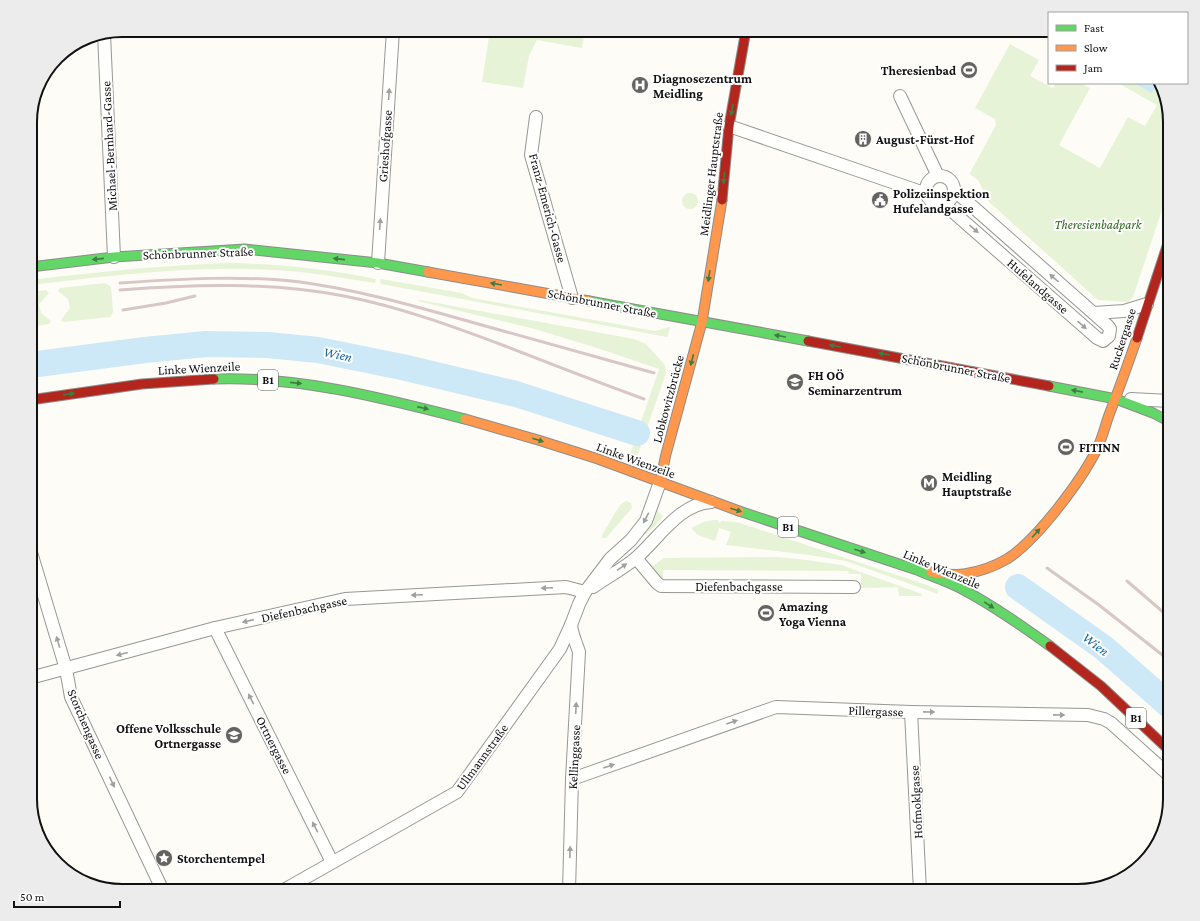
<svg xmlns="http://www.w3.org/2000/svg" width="1200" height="921" viewBox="0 0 1200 921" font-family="'Crimson Pro',serif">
<rect width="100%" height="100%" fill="#fdfcf7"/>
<g fill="#e7f3d7">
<polygon points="490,30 585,30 582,48 537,40 529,56 523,88 482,82"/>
<polygon points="1010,44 1039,60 1030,76 1053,88 1056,83 1080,83 1090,88 1059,145 1100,168 1128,117 1145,126 1157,105 1118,83 1161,83 1170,121 1170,186 1133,297 1128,302 1098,300 989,202 978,180 971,175 970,173 996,125 995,119 975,108"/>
<circle cx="690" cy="201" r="8"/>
<path d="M230,263C279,264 327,269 376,279L375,283C341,278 307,271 272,270C191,265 111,276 30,285V280C97,272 163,265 230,263Z"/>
<polygon points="381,279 462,293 472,298 655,331 670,327 668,336 667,337 381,284 380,280"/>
<polygon points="105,283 111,287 113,312 110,317 64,322 61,320 70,308 68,299 58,291 60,288"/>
<polygon points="46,290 49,293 39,304 41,313 51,321 49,324 30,327 30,292"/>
<polygon points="420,300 634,339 646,344 665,365 666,373 637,457 630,454 659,369 594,347 531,328 418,301"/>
<polygon points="626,501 631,503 632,508 606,538 602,538 602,535 620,505"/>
<polygon points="656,510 663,516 655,526 637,541"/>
<polygon points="713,520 718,520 719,523 721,522 721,521 737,522 927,585 938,590 938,594 846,561 809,555 726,545 731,532 719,528 715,541 698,535 691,528 704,522"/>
<polygon points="778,557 807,560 841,565 922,594 922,596 899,596 898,587 861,588 861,574 849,574 848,571 663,570 663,580 652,569 653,566 664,558"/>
</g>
<polygon fill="#cde8f7" points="1134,83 1158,83 1152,93"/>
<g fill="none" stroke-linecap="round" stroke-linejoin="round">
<g stroke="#cde8f7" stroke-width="26">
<polyline points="30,365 145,350 206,344 268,345 318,350 402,367 516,394 637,433"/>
<polyline points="1018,587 1104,648 1170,706"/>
</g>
<g stroke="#979795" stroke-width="14">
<g id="street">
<polyline points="104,34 114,257"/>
<polyline points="900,96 938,176"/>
<polyline points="536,117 531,155 572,298"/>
<polyline points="729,126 927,194"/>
<circle cx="940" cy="190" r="14"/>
<polyline points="944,204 1097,338 1103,341 1109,336 1110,329 1108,326 955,191"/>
<polyline points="378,263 393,30"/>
<polyline points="1094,313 1124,311 1147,304"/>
<polyline points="1131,399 1170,401"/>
<polyline points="30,549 66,669 71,697 163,891"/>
<polyline points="636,558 657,583 661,586 854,587"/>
<path d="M593,587C607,577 623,569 636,558C659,538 679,504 711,502"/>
<polyline points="215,628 332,862"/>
<polyline points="30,678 215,628 345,599 566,587 585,592"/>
<polyline points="911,712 920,891"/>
<polyline points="572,779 776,707 911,712 1088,715 1104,719 1111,723 1170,776"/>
<polyline points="282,891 457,792 560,649 571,625 579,604 585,592 610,559 631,540 646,521 660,482"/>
<path d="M569,891L572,779L579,652C576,642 572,635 571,625"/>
</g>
</g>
<g stroke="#8e8d8b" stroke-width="11">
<g id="fast">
<polyline points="30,267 114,257 245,249 378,263 428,272"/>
<polyline points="589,301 808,341"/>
<path d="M214,379C299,376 383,398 465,419"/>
<polyline points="1049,386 1116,399 1153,413 1170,422"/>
<path d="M739,511L917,570C931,576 946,581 960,588C991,604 1021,625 1050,646"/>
</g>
</g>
<g stroke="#8e8d8b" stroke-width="11">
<g id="slow">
<polyline points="428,272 589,301"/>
<polyline points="465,419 538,440 598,459 739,511"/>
<polyline points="660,482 666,454 702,322 722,200"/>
<path d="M931,572C942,573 953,576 964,574C978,572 995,566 1007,559C1037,540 1081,481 1097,449C1102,439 1105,426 1109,415C1119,389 1128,364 1137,338"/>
</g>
</g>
<g stroke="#8e8d8b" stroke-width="11">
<g id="jam">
<polyline points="722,200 729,126 746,30"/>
<polyline points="1137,338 1170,237"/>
<polyline points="808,341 1049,386"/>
<polyline points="30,400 142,384 214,379"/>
<polyline points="1050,646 1101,686 1170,751"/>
</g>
</g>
<use href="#street" stroke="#fffffe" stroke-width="12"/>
<use href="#fast" stroke="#63d668" stroke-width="9"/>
<use href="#slow" stroke="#ff974d" stroke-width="9"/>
<use href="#jam" stroke="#b3261e" stroke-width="9"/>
<g stroke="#d9c6c7" stroke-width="3">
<path d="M120,283C180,279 241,275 300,282C359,290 414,306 471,322C532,339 593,356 654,373"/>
<path d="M120,290C195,284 270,282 344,296C400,307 452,326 505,346C551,364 597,382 644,399"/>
<polyline points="123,310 166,303 195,296"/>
<polyline points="1047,568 1099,605 1170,661"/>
<polyline points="1127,581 1170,618"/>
</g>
</g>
<defs><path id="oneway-solid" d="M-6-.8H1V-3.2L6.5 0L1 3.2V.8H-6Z"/></defs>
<g fill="#a0a09f">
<use href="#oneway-solid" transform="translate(389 94) rotate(-86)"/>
<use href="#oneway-solid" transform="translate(380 224) rotate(-86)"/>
<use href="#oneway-solid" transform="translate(974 229) rotate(41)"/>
<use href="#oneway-solid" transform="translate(1054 278) rotate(-139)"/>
<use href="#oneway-solid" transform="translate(1082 325) rotate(41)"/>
<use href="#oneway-solid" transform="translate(646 518) rotate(117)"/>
<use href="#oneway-solid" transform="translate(622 567) rotate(-34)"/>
<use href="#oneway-solid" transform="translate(547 588) rotate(177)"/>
<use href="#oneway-solid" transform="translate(417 595) rotate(177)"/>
<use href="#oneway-solid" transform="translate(248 621) rotate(167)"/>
<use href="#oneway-solid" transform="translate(58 642) rotate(-107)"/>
<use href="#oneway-solid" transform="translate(122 654) rotate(165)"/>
<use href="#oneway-solid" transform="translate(251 699) rotate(-117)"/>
<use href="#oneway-solid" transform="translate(576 708) rotate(-87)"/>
<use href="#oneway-solid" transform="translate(929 712) rotate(1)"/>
<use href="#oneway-solid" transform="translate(1059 715) rotate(1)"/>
<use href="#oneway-solid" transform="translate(732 722) rotate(-19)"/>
<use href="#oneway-solid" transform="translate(609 766) rotate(-19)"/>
<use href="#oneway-solid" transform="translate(112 782) rotate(65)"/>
<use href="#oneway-solid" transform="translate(315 827) rotate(-117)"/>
<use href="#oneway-solid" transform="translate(570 852) rotate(-88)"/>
</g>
<g fill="#3e7d41">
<use href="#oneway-solid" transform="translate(732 110) rotate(100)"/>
<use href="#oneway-solid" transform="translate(724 178) rotate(95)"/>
<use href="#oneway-solid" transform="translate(98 259) rotate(174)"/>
<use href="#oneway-solid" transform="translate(339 259) rotate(-174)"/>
<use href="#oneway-solid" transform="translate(709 276) rotate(99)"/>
<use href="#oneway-solid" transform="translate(496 284) rotate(-170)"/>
<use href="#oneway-solid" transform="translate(780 336) rotate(-170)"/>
<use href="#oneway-solid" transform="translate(835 346) rotate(-170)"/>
<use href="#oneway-solid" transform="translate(884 354) rotate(-170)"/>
<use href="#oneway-solid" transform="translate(692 360) rotate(105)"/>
<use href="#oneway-solid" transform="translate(296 383) rotate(6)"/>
<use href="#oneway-solid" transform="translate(1077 391) rotate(-169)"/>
<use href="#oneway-solid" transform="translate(69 394) rotate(-8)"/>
<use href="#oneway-solid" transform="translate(423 408) rotate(13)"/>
<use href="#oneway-solid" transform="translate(538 440) rotate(18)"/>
<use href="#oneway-solid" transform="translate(736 510) rotate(18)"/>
<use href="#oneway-solid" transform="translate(1036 533) rotate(-48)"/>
<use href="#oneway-solid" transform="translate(860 551) rotate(18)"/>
<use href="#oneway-solid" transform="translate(989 605) rotate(32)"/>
</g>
<defs>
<g id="stadium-disc" transform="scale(0.9)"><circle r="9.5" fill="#646362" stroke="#fff"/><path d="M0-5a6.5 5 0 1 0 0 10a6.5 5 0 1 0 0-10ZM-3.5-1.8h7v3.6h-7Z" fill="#fff"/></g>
<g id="hospital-disc" transform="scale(0.9)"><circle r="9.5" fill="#646362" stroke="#fff"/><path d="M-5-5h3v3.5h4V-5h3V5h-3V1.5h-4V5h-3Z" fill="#fff"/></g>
<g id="building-disc" transform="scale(0.9)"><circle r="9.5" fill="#646362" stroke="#fff"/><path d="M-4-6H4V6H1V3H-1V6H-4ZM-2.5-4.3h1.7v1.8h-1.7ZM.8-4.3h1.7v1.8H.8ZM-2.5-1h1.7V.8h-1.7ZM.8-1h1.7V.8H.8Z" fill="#fff"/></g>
<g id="civic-disc" transform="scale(0.9)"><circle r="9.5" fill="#646362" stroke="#fff"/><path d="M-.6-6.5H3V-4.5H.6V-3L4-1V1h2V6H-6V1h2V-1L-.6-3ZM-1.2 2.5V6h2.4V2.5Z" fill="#fff"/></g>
<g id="university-disc" transform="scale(0.9)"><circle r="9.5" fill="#646362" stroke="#fff"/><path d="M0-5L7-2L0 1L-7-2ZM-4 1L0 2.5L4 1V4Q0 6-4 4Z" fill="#fff"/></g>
<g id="metro-disc" transform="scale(0.9)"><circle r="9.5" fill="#646362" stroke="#fff"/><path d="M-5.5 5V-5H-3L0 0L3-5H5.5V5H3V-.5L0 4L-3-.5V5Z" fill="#fff"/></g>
<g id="school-disc" transform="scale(0.9)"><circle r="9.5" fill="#646362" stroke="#fff"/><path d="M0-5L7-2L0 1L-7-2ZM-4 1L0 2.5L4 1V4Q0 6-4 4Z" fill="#fff"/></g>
<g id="sight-disc" transform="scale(0.9)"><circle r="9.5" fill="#646362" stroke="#fff"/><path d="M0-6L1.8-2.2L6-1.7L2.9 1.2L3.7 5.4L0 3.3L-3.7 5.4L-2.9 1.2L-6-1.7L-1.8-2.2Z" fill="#fff"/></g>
</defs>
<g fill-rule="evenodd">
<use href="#stadium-disc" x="969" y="70"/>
<use href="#hospital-disc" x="640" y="85"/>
<use href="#building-disc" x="863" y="139"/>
<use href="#civic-disc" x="880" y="200"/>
<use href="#university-disc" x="795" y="382"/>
<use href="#stadium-disc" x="1066" y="447"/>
<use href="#metro-disc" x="929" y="483"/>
<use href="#stadium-disc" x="766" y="613"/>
<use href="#school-disc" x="234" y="735"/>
<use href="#sight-disc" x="164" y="858"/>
</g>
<g text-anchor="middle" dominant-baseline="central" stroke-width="4" stroke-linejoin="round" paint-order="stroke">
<g fill="#fff" stroke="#585858" stroke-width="1">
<rect x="258" y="370" width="20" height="20" rx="3"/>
<rect x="778" y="517" width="20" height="20" rx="3"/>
<rect x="1126" y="708" width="20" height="20" rx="3"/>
</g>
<g font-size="12" font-weight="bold" fill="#111">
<text x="268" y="380">B1</text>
<text x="788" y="527">B1</text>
<text x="1136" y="718">B1</text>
</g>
<g font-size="13" font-weight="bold" fill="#111" stroke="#fff" text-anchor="start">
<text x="956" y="70" text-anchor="end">Theresienbad</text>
<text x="653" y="78">Diagnosezentrum<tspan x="653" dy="15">Meidling</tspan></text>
<text x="876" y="139">August-Fürst-Hof</text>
<text x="893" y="193">Polizeiinspektion<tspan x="893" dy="15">Hufelandgasse</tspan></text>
<text x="808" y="375">FH OÖ<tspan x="808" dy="15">Seminarzentrum</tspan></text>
<text x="1079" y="447">FITINN</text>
<text x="942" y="476">Meidling<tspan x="942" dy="15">Hauptstraße</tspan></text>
<text x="779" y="606">Amazing<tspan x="779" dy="15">Yoga Vienna</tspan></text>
<text x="221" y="728" text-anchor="end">Offene Volksschule<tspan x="221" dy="15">Ortnergasse</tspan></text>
<text x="177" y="858">Storchentempel</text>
</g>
<g font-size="13" fill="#111" stroke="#fff">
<text transform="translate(109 146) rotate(-93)">Michael-Bernhard-Gasse</text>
<text transform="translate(385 146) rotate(-86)">Grieshofgasse</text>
<text transform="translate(711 174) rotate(-83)">Meidlinger Hauptstraße</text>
<text transform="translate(548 208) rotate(75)">Franz-Emerich-Gasse</text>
<text transform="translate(198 253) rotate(-2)">Schönbrunner Straße</text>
<text transform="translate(1038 286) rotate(41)">Hufelandgasse</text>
<text transform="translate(602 303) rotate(11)">Schönbrunner Straße</text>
<text transform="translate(1122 339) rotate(-72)">Ruckergasse</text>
<text transform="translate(199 368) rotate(-3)">Linke Wienzeile</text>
<text transform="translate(956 368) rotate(11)">Schönbrunner Straße</text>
<text transform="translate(668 399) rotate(-75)">Lobkowitzbrücke</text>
<text transform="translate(636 460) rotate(20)">Linke Wienzeile</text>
<text transform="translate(942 569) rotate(23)">Linke Wienzeile</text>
<text x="739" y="586">Diefenbachgasse</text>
<text transform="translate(304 609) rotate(-12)">Diefenbachgasse</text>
<text transform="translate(876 711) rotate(2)">Pillergasse</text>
<text transform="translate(86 724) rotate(67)">Storchengasse</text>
<text transform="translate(274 745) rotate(63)">Ortnergasse</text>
<text transform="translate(482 757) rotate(-54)">Ullmannstraße</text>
<text transform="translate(574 757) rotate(-87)">Kellinggasse</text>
<text transform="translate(916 802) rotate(-93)">Hofmoklgasse</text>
</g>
<g font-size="13" font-style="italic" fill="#2f6b1f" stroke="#fff">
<text x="1098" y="224">Theresienbadpark</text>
</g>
<g font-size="14" font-style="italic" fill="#1768a6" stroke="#fff">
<text transform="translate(338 354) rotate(12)">Wien</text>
<text transform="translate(1096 644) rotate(37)">Wien</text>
</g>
</g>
<path d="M0 0H1200V921H0ZM122 37H1078A85 85 0 0 1 1163 122V799A85 85 0 0 1 1078 884H122A85 85 0 0 1 37 799V122A85 85 0 0 1 122 37Z" fill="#ececec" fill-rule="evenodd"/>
<path fill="none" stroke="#111" stroke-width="2" d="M122 37H1078A85 85 0 0 1 1163 122V799A85 85 0 0 1 1078 884H122A85 85 0 0 1 37 799V122A85 85 0 0 1 122 37Z"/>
<rect x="1048" y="12" width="140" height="72" fill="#ffffff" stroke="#a0a0a0"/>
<rect x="1056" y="25" width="20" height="6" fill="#63d668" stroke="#a0a0a0"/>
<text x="1084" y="32" font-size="12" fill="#111111">Fast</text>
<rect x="1056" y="45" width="20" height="6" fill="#ff974d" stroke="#a0a0a0"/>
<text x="1084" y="52" font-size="12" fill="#111111">Slow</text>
<rect x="1056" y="65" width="20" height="6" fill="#b3261e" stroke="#a0a0a0"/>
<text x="1084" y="72" font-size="12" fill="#111111">Jam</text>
<path d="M14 901v6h106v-6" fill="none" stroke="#111111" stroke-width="2"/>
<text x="20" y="901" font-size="12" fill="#111111" stroke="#ffffff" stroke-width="3" paint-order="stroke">50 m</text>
</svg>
